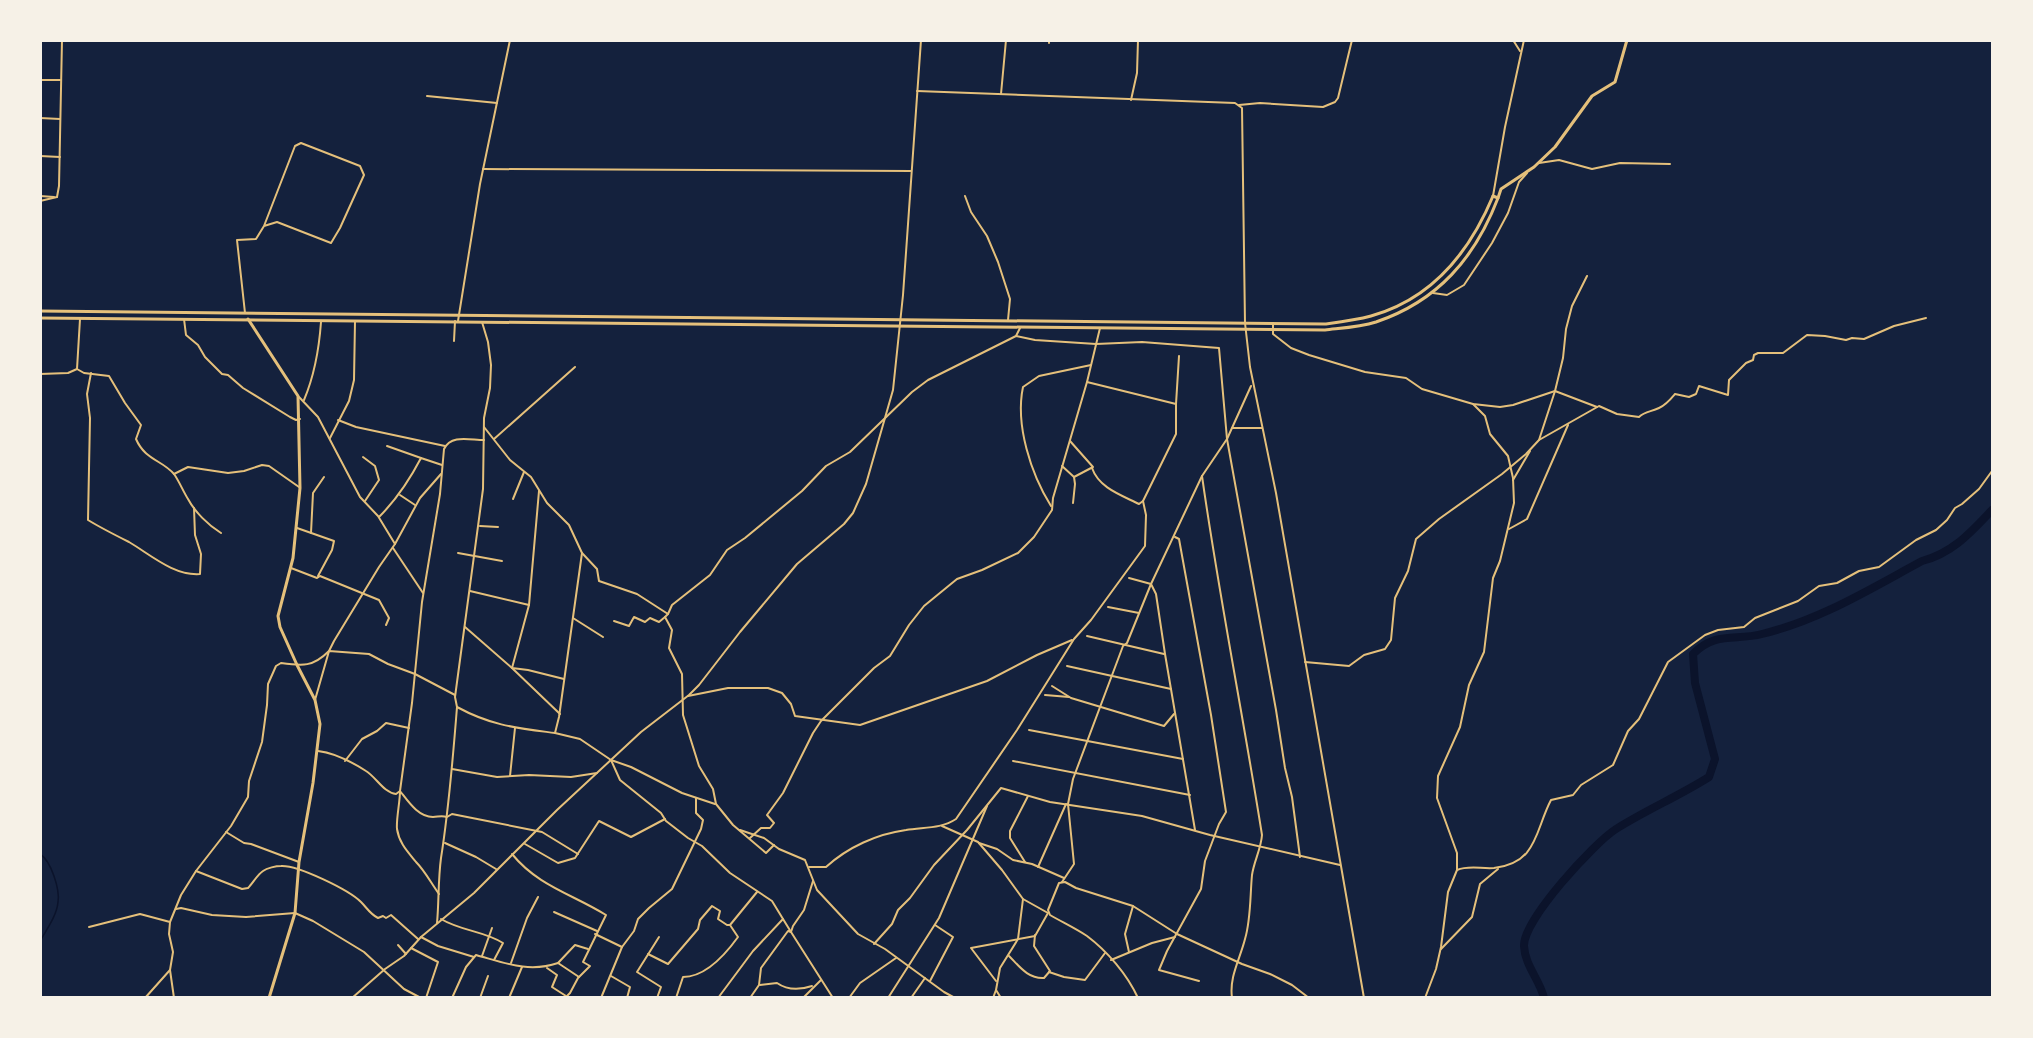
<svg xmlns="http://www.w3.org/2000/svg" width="2033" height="1038" viewBox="0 0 2033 1038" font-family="'Fira Sans',sans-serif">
<rect width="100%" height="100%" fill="#14213d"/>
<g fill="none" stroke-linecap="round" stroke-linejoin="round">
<path stroke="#0b132b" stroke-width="1.5" d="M40,854C51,861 60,889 58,902C57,915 47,929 40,941"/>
<path stroke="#0b132b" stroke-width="8" d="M1544,998C1540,980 1525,966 1524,946C1523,920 1594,843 1616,829C1646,810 1679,796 1709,777L1715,759L1695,683L1693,654C1716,631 1735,641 1762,634C1820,620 1870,589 1922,561C1953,553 1971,532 1992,510"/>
<g stroke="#e5c07b" stroke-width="2">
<polyline points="1513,40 1520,51"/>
<polyline points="1049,43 1049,40"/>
<polyline points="40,80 60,80"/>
<polyline points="917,91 1235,103 1242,108 1245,323 1250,367 1276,493 1364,998"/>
<polyline points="1001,94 1006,40"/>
<polyline points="427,96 497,103"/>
<polyline points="1131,100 1137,73 1138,40"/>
<polyline points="1239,105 1260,103 1323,107 1335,102 1338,98 1352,40"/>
<polyline points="40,118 60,119"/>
<polyline points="40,156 60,157"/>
<polyline points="1539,163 1559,160 1592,169 1620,163 1670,164"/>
<polyline points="483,169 911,171"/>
<polyline points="40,196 54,197"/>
<polyline points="965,196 971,212 987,236 998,262 1010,299 1008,320"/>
<polyline points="1493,196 1505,127 1524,40"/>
<polyline points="57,197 59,186 62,40"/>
<polyline points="40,201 57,197"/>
<polyline points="1433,293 1447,295 1464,285 1492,243 1508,213 1519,182 1527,173"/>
<polyline points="245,313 237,240 256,239 264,226 277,222 331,243 340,228 364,175 360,166 301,143 295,146 264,226"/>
<path d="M80,319L77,369L84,373L109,376L125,403L141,425L136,439C145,460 162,460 174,474C179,481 183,491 188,499C195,512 208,525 221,533"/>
<polyline points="184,319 186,335 198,345 205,357 222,374 228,375 243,388 290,417 296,420 300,419"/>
<polyline points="458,321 480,184 510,40"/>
<polyline points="1273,323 1273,334 1291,348 1309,355 1365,372 1406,378 1422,389 1473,404 1500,407 1513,405 1555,391 1563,358 1566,329 1572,306 1587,276"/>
<polyline points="1016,336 1035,340 1096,344 1142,342 1219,348 1227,439 1202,476 1151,584 1127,643 1123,646 1073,779 1068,804 1074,864 1062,882"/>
<polyline points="454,341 455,321"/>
<path d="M91,373L87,394L90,418L88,520C101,528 115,535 129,542C151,555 174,576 200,574L201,554L195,535L194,508"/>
<polyline points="40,374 68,373 77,369"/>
<polyline points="1251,386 1227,439 1276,710 1285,768 1292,797 1300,857"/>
<polyline points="299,397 318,417 360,497 378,516 395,544"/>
<path d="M304,400C315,374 319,350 321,322"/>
<polyline points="1176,404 1179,356"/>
<polyline points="338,420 356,427 445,446"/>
<polyline points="484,427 510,460 531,477 547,503 569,525 582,553 597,569 599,581 637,594 668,614 672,605 710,575 727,550 745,538 802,491 826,466 850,452 912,392 928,380 1016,336 1020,328"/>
<polyline points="1232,428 1262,428"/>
<polyline points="330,438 349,401 354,380 355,321"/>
<polyline points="494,439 575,367"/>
<polyline points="1539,440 1555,391 1597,407"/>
<polyline points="1070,441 1093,467 1074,477"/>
<polyline points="387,446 421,458"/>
<polyline points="363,457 375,466 379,480 365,501"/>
<polyline points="1062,466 1074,477 1075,484 1073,503"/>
<path d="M1092,468C1099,488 1121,495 1139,504L1143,501"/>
<polyline points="174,474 188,467 228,473 244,471 262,465 269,466 299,487"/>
<path d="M1202,476C1219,596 1243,715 1262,835C1261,849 1254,861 1252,875C1250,896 1251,919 1245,939C1240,959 1229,977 1232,998"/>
<polyline points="1513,480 1530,451"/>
<polyline points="400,495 415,505"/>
<polyline points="513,499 524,472"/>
<path d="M1051,506C1031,474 1015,425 1023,387L1039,376L1091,365"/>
<path d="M379,517C397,499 409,481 421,458L442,465"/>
<polyline points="480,526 498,527"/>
<polyline points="297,528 334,541 332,550 318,576"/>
<polyline points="1509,529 1527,519 1568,425"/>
<polyline points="311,533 313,493 324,477"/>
<polyline points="1175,537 1179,539 1211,715 1226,812 1219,824 1205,861 1201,889 1167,951 1159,970 1199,981"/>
<polyline points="393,548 423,593"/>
<polyline points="458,553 502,561"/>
<polyline points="291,568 317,578 320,576 379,600 389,618 386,625"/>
<polyline points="1129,578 1151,584 1156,594 1165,654 1195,830"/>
<polyline points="470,591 529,605 539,491"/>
<polyline points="529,605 512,668 528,670 564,679"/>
<polyline points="1108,607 1139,613"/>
<polyline points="668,614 665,617 672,630 669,648 682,674 683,715 699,766 713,789 716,804 733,825 766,853 774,845"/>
<polyline points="573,618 603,637"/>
<polyline points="614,621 629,626 634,617 645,622 650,618 659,622 665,617"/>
<polyline points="465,627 512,668 560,714"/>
<polyline points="1087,636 1164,654"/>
<path d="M1305,662L1349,666L1364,655L1385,649L1391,640L1395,598L1408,571L1416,539L1439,519L1502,474L1526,454L1539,440L1599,406L1617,414L1639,417C1645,411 1651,412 1659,408C1666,405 1670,400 1675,394L1689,397L1696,394L1699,386L1728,395L1729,380L1746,363L1753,360L1754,355L1758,353H1783L1807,335L1825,336L1846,340L1852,338L1864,339L1894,326L1926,318"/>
<polyline points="1067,666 1171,689"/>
<polyline points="1052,686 1071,698 1164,726 1174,714"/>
<polyline points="1045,695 1069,697"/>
<polyline points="688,696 728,688 768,688 782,693 791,704 795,716 860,725 987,681 1037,655 1072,640"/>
<polyline points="315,700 329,651 334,641 379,567 395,544 420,498 441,474"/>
<path d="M457,707C492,726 517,728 555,733L559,717L582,553"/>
<polyline points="1029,730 1183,759"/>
<polyline points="555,733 580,739 611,760 631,767 682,793 715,804"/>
<path d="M318,751C335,753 352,762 366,771C376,777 384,793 396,794L400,791L412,703L422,602L440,494L444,449C451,434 470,440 484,440"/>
<polyline points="611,760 620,780 661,813 666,821 688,838 702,846 730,873 772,901 783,919 753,951 718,998"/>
<polyline points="345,761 362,739 377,731 386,723 409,728"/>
<polyline points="1013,761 1190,795"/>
<polyline points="452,769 497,777 529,775 571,777 597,773"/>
<polyline points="510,776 515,728"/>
<polyline points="942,826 978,842 1002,870 1023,899 1018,939 1000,968 996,990 993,998"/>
<polyline points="740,830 764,838 779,849 805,860 817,890 858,934 885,949 944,992 955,998"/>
<polyline points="226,832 244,843 251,844 299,862"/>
<polyline points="750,838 761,828 770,828 774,823 767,815 783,793 813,733 821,721 874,668 890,656 909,625 924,606 957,579 982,570 1018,553 1034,537 1052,510 1053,498 1087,382 1100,328"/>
<polyline points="445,843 476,857 496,869"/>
<polyline points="979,843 997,849 1013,860 1032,864 1064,878"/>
<polyline points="525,844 558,863 575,858 599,821 631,837 665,819"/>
<path d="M512,854C538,886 572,894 606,915L583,962L590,966L578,978L570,993L565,998"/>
<polyline points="1025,862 1010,838 1010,831 1028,796"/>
<path d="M809,867H826C848,847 877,834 906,830C924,827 941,829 956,819L1017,730L1074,639L1091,620L1145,546L1146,515L1143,501L1176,434V404L1087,382"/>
<polyline points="1038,867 1066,804"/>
<path d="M1457,870C1469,865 1481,869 1494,868C1538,863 1535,830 1551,800L1573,795L1581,785L1613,765L1628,731L1639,719L1668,662L1705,635L1718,630L1744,627L1755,618L1798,601L1819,586L1837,583L1859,571L1879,567L1916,540L1936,530L1947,520L1955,508L1962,504L1979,489L1992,471"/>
<path d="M196,871L242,889L248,888C253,883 257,875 263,871C267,868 276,866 281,866C298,865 349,890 361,902C367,908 370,914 378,918L383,916L386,918L391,915L418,939"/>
<polyline points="813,881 804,910 793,926 791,932 833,998"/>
<path d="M439,894C431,883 425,871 416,862C408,852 399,843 397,829C396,820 400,802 400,791C408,801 418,817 433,817C438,817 441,815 447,817L452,814L542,832L578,854"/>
<polyline points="176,909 181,908 212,915 246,917 295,913 313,921 364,952 404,989 421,998"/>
<polyline points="554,912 597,931"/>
<path d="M441,919C461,931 484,931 503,943L494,960"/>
<path d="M437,923C439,902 438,880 441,858C449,808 453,758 457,707L455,697L483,489L484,418L490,388L491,365L488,342L482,322"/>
<polyline points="89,927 140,914 170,922"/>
<polyline points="595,934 622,947"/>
<polyline points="421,937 438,946 474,957"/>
<polyline points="874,944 892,924 898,910 910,898 934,865 967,830 1001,788 1050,802 1142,816 1210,835 1340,865"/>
<polyline points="398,945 406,954"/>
<polyline points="411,948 438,962 426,998"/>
<polyline points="1441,949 1472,917 1480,884 1498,869"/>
<polyline points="1129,952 1125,934 1133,906"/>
<polyline points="648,954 668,964 698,929 700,920 712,906 720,911 718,919 727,925 730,925"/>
<polyline points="482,956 492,928"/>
<path d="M1009,956C1019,966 1028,979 1044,978L1050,971L1034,946L1035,935"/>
<polyline points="1111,960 1152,943 1175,937"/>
<polyline points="511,963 527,918 538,897"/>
<polyline points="558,963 575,945 588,949"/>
<polyline points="547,968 557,975 552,987 566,996"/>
<polyline points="1049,972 1064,977 1085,980 1105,953"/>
<polyline points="611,976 630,987 627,998"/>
<polyline points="930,981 953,937 935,925"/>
<polyline points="996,981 971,948 1035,936 1048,913 1023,899"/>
<path d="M760,985L777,983C787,990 800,990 812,986"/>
<polyline points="996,990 1001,998"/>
<polyline points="145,998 170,970"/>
<path d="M174,998L170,970L173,952L169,934L170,922L181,895L196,871L231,826L248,797L249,781L262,742L267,705L268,684L276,666L281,663C303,666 313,667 329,651L369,654L388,664L415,674L455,695"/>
<polyline points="352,998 385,969 404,956 421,937 474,893 557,810 641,732 689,695 699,685 740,632 797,564 844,524 853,513 866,484 893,390 903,295 921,40"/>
<path d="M452,998L466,967L476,955C505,963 529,973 558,963L579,977"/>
<polyline points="480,998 488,976"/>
<polyline points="509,998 522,967"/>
<polyline points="601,998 622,947 634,931 638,919 649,908 672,889 701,829 703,820 696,813 696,798"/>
<polyline points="657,998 661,987 637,972 659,937"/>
<path d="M676,998L683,977C706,977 725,955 738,937L730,925L757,892"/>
<polyline points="750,998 759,985 761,968 788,931 791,932 783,919"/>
<polyline points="803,998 821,980"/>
<polyline points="849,998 860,983 896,958"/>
<polyline points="888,998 939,918 987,806"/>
<polyline points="911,998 925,978"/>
<path d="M1138,998C1127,974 1107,951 1087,936C1075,928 1062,922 1050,915L1048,910L1059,883L1065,882L1076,888L1133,906L1177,934L1242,964L1270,974L1292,985L1309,998"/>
<polyline points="1425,998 1436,969 1441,947 1448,892 1457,870 1457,853 1437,798 1438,776 1460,727 1469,685 1484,652 1493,578 1500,561 1514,503 1513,478 1508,456 1490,434 1485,416 1473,404"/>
</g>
<g stroke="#e5c07b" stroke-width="3">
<polyline points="1493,196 1498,198 1501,189 1534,167 1555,147 1592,96 1615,82 1627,40"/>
<polyline points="248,319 298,396 300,488 293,558 278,616 280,627 297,665 315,700 320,724 313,783 299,862 295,913 269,998"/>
</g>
<g stroke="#e5c07b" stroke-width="3">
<path d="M40,311L1325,324C1340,322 1356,320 1371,316C1432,299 1470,251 1493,196"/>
<path d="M40,318L1325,330C1342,328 1360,327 1376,322C1438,301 1475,258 1498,198"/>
</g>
</g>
<rect width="2033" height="1038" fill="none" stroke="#f6f1e7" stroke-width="84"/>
</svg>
